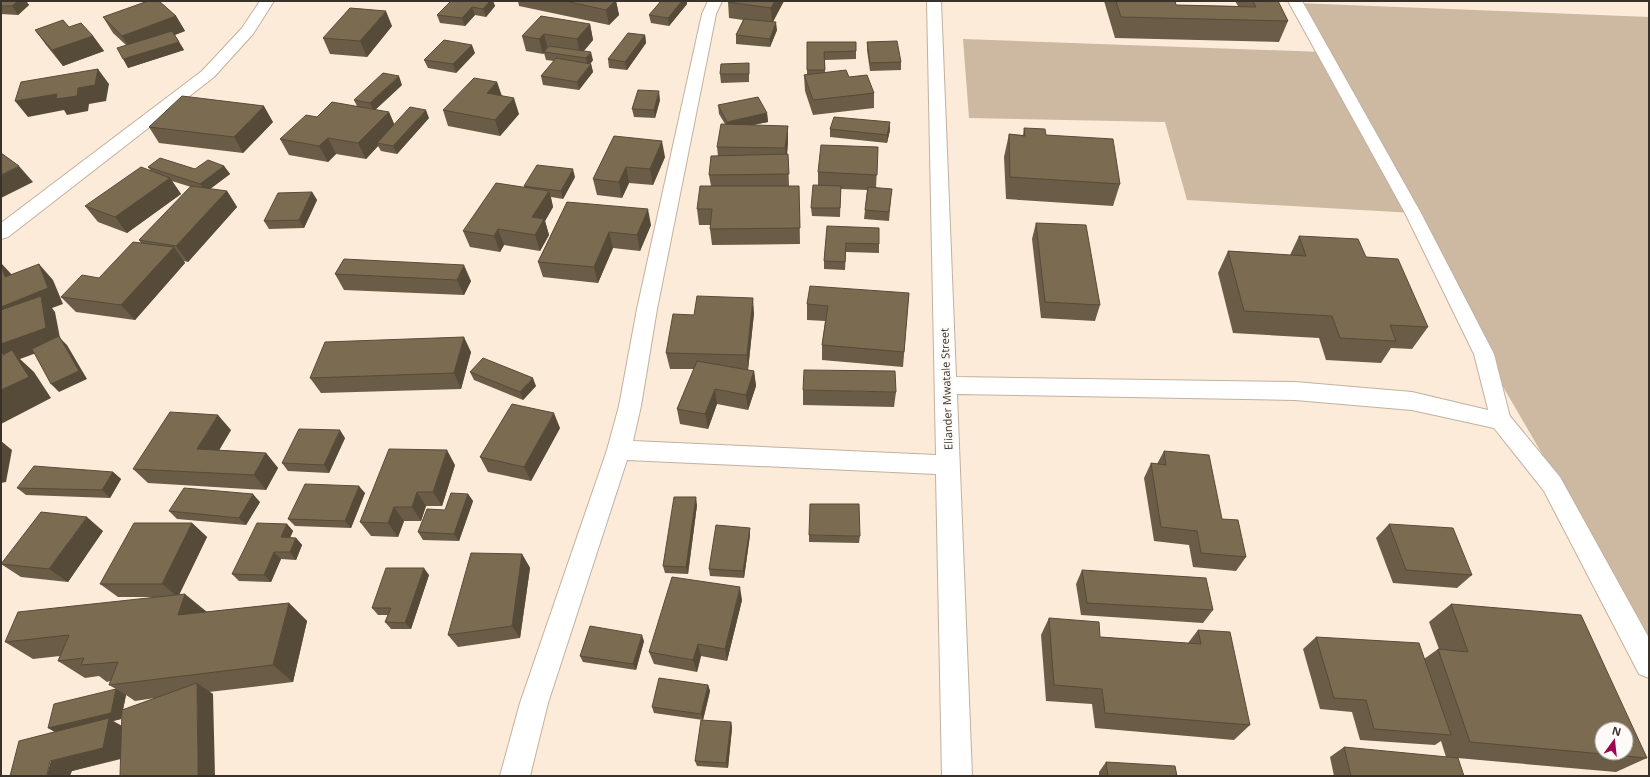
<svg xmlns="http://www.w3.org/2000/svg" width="1650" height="777" viewBox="0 0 1650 777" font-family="'Open Sans',sans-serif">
<rect width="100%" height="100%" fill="#fcebd8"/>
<polygon fill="#cdb8a2" points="1296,3 1649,17 1649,638 1484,354 1413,213 1187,200 1165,122 969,118 963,39 1323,52"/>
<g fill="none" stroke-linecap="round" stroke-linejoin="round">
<g stroke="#c1b19f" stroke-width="2">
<polygon id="lane" points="1288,1 1302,1 1421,213 1494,354 1511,421 1508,427 1501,429 1494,427 1491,421 1474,354 1405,213"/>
</g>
<g stroke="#c1b19f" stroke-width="2">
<g id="street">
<polygon points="260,1 274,1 253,34 214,77 8,237 1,239 1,223 202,71 242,28"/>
<polygon points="708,1 722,1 716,14 657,309 641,406 633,441 936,455 927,1 941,1 956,377 1295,382 1412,392 1509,415 1560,477 1649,638 1649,678 1639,674 1544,491 1494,428 1412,410 1295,400 957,394 972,776 942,776 936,474 627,460 548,703 530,776 500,776 520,703 607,450 619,406 637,309 702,14"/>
</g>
</g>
<use href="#lane" fill="#fff" fill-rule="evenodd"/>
<use href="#street" fill="#fff" fill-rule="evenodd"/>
</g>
<g fill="#6a5c46" fill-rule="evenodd">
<polygon points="1,1 26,1 29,5 18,15 1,14"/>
<polygon points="451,1 493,1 495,6 486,17 475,15 465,26 440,23 437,15"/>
<polygon points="518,1 616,1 619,15 609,25 519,6"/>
<polygon points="661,1 687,1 687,4 669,26 651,23 649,15"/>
<polygon points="784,1 772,22 777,30 770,47 736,44 736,35 743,20 729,18 728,2"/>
<polygon points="1104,1 1175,1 1176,5 1238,6 1235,1 1278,1 1288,21 1279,42 1115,38"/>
<polygon points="176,16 185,31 175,35 184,50 128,68 126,45 113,33 103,17"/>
<polygon points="590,24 593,40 584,51 593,60 590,64 591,64 593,72 579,90 543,85 541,76 554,61 546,60 544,53 543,54 526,51 522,36"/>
<polygon points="392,26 367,57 330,54 323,38"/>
<polygon points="69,27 93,36 104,51 63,66 46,45 35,30"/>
<polygon points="645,35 646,43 627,70 609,68 608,59"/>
<polygon points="807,42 856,51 856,59 825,60 825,72 849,77 874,93 874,108 813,115 805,91 804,75 807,74"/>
<polygon points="867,42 901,62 901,70 870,71 867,50"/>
<polygon points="475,53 456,73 428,68 424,60"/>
<polygon points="749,72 749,82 721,83 720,74"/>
<polygon points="497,82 502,96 519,114 500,136 448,126 443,110"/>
<polygon points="402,85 375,110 389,112 394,125 429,118 397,154 381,151 378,146 366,159 336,154 328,162 289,155 280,139 357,106 354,100"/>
<polygon points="660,100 655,118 634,117 632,109"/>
<polygon points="718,105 767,113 768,122 753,125 788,142 787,155 788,154 789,186 799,186 800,244 712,245 710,229 711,225 699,225 697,209 711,186 709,175 718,156 717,147 725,124 719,114"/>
<polygon points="273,122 243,153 159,143 149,127"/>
<polygon points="1024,128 1046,135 1120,184 1113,206 1006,199 1004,157 1009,134 1023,135"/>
<polygon points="830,129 890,130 887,143 830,137"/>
<polygon points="614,136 665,157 653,185 629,183 622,198 597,195 593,179"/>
<polygon points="878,147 876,188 891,197 889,221 864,219 865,210 867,190 841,189 840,217 812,216 811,208 818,185 818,172"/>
<polygon points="224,166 230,174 210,189 227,191 237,207 188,262 184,261 185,263 135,320 76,312 61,297 99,278 141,243 139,240 191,187 172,181 181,194 127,233 98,222 85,206 151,171 148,167 195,169"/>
<polygon points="575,177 563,199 551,197 553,207 545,221 549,235 540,251 504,245 500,252 470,247 463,231 524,187 524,186"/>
<polygon points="312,192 317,200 304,228 269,229 264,221"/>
<polygon points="567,202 651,225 640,251 613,248 598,283 543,277 538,262"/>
<polygon points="1036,223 1100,305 1095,321 1041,318 1032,239"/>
<polygon points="827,226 879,244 879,253 846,252 845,270 824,269 824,261"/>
<polygon points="1299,236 1366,257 1428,327 1412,349 1391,348 1381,363 1326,360 1319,338 1233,333 1218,273 1228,251 1290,255"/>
<polygon points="344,259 471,281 464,295 344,290 335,274"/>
<polygon points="909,293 903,367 822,360 822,345 825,321 807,320 807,304"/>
<polygon points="754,313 748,370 754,371 756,386 748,410 717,404 708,429 680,424 677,409 694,369 670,369 666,353 694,315"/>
<polygon points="471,352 461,389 321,393 310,378"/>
<polygon points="470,372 536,386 523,400 474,380"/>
<polygon points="803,390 896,392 894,407 803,405"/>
<polygon points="560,428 531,481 488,472 480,457"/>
<polygon points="231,430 219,450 266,453 278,468 266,490 148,483 133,469"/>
<polygon points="345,438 329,473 288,471 282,463"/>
<polygon points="1164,451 1222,519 1246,557 1236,571 1193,567 1189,545 1154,541 1144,478 1151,463 1157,464"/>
<polygon points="455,465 442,506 426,506 421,521 404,521 398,537 371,536 360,522"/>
<polygon points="113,472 121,479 110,498 26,495 17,488"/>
<polygon points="365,493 351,528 295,526 288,519"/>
<polygon points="468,494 473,501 459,541 423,540 418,532 445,510"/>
<polygon points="260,502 246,525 177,519 169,511"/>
<polygon points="697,505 688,574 665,573 663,566"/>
<path d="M192,523L207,537L179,595L207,612L289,603L307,621L293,682L209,692L213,694L121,759L72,771L54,732L116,689L109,685L110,681L107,682L99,676L85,678L58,661L60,656L33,659L5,642L158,597H118L100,584ZM126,695L135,701L155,698L123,710ZM122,712V726L113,721L121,719Z"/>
<polygon points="287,524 293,531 290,538 296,538 302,545 296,560 281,559 271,582 239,581 232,574"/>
<polygon points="1389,524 1472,575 1457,588 1393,583 1376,538"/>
<polygon points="750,528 750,535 744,578 710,576 709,569"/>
<polygon points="103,531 68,582 21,577 1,564"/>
<polygon points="809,535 860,536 859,543 809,542"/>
<polygon points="522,554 530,568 520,638 458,647 448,635"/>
<polygon points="1082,570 1213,610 1203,623 1081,615 1076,584"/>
<polygon points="429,575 411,629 391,629 385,622 388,615 378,615 372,608"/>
<polygon points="742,600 727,661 701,656 697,672 654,664 649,652"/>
<polygon points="1451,604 1647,758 1616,772 1446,757 1441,741 1435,745 1360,740 1352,712 1320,709 1303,649 1316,637 1424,659 1438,649 1439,649 1429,622"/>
<polygon points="1049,618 1100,637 1188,643 1198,630 1250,725 1234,740 1095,728 1092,704 1046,701 1041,635"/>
<polygon points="644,641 636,670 583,662 580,656"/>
<polygon points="708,685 710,691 703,720 654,713 652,707"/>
<polygon points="731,722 732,728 728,768 697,766 695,761"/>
<polygon points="1344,747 1464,776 1334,776 1330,757"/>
<polygon points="1106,762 1177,776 1099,776 1099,772"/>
</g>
<g fill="#564b39">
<polygon points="18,1 26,1 29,5 18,15 12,6"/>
<polygon points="490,1 493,1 495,6 486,17 483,9"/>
<polygon points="615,1 616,1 619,15 609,25 606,10"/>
<polygon points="682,1 687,1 687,4 669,26 668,18"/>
<polygon points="775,1 784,1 772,24 771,8"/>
<polygon points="472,7 475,15 465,26 462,18"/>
<polygon points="386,11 392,26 367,57 360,41"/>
<polygon points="176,16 185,31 132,51 122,36"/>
<polygon points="776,22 777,30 770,47 770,39"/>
<polygon points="590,24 593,40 580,55 577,39"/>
<polygon points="544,34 548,49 544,52 544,53 543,54 539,39"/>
<polygon points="645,35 646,43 627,70 625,62"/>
<polygon points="93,36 104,51 63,66 52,50"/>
<polygon points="179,42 184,50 128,68 123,59"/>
<polygon points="472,45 475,53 456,73 453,64"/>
<polygon points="591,52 593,60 588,67 586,58"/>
<polygon points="591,64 593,72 579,90 577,82"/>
<polygon points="98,69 109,84 106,101 89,104 88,111 67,115 64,110 28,117 15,101 78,88"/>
<polygon points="399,76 402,85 374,111 370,103"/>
<polygon points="497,82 502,98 487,93"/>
<polygon points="659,91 660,100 655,118 654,110"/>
<polygon points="514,98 519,114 500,136 495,120"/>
<polygon points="264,106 273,122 243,153 234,137"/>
<polygon points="426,110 429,118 397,154 393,146"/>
<polygon points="389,112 396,128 377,143 378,146 366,159 358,143"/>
<polygon points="767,113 768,122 728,130 727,122"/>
<polygon points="890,122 890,130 887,143 887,135"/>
<polygon points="788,126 788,142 786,164 785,148"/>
<polygon points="328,138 336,154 328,162 319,146"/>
<polygon points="662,141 665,157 653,185 650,169"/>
<polygon points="19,166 33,182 1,198 1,175"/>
<polygon points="224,166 230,174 206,192 200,184"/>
<polygon points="626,167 629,183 622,198 619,182"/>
<polygon points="573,169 575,177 563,199 561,191"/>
<polygon points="170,178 181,194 127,233 115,217"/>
<polygon points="227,191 237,207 188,262 176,246"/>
<polygon points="549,191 553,207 545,221 549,235 540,251 535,235 532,217"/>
<polygon points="312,192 317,200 304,228 299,220"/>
<polygon points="648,209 651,225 640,251 637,235"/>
<polygon points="498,229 504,245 500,252 494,236"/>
<polygon points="609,232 613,248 598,283 594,267"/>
<polygon points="174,247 185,263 135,320 121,305"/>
<polygon points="1,263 14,277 5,277 1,266"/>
<polygon points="39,264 53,280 63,304 52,308 55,312 60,338 67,345 87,379 59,392 51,384 61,344 20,359 34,372 51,398 1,424 1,390 10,362 1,353 1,307"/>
<polygon points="464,265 471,281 464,295 457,280"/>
<polygon points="753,298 754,313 748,370 747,355"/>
<polygon points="464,337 471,352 461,389 454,373"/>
<polygon points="754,371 756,386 748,410 746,395"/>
<polygon points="533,378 536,386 523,400 520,392"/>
<polygon points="715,389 717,404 708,429 705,414"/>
<polygon points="554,413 560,428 531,481 524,467"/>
<polygon points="218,415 231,430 211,464 197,449"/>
<polygon points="340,430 345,438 329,473 324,465"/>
<polygon points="1,441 12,450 6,482 1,483"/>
<polygon points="447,450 455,465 442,506 433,492"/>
<polygon points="266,453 278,468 266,490 254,475"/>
<polygon points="113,472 121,479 110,498 102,490"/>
<polygon points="359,486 365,493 351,528 345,521"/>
<polygon points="417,492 426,506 421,521 412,507"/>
<polygon points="253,494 260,502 246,525 239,518"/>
<polygon points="468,494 473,501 459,541 454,534"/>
<polygon points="696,497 697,505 688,574 686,567"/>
<polygon points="394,507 404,521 398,537 388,523"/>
<polygon points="87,517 103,531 68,582 49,569"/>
<polygon points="192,523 207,537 178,597 162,584"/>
<polygon points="287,524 293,531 287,544 281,537"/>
<polygon points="750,528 750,535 744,578 743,571"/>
<polygon points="296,538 302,545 296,560 290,552"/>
<polygon points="274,552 281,559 271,582 264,575"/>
<polygon points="522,554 530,568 520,638 512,626"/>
<polygon points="424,568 429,575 411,629 405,623"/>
<polygon points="740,587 742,600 727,661 725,649"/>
<polygon points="185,594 207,612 178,615"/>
<polygon points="289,603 307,621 293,682 273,665"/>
<polygon points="642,635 644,641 636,670 633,664"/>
<polygon points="698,644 701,656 697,672 693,660"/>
<polygon points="197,683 213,694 215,776 198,776"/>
<polygon points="708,685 710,691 703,720 701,714"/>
<polygon points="116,689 126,695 121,719 113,721 127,729 122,758 72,771 70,776 48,776 47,775 58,734 48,728"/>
<polygon points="731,722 732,728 728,768 726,763"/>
</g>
<g fill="#7b6b51" stroke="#564b39" fill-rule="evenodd">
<polygon points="1,1 18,1 12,6 1,6"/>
<polygon points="148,1 159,1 176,16 122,36 103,17"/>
<polygon points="451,1 490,1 483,9 472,7 462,18 437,15"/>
<polygon points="565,1 615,1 606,10"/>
<polygon points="661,1 682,1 668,18 649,15"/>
<polygon points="729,1 775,1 771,8 728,2"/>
<polygon points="1116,1 1175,1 1176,5 1256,7 1253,1 1278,1 1288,21 1121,17"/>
<polygon points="350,8 386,11 360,41 323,38"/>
<polygon points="541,16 590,24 577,39 544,34 539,39 522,36"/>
<polygon points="744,19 776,22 770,39 736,35"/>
<polygon points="63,20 69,27 81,23 93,36 52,50 35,30"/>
<polygon points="172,31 179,42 123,59 117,48"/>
<polygon points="628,33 645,35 625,62 608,59"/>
<polygon points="444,40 472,45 453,64 424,60"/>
<polygon points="897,41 901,62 870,63 867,42"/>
<polygon points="807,42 856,42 856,51 824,52 825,70 807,70"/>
<polygon points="549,46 591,52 586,58 544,52"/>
<polygon points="556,58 591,64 577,82 541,76"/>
<polygon points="749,63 749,74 720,74 721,64"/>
<polygon points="98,69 95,85 78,88 77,96 56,99 57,94 15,101 21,82"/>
<polygon points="846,70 849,77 867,75 874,93 813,100 804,75"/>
<polygon points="383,73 399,76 370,103 354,100"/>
<polygon points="474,78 497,82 487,93 514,98 495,120 443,110"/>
<polygon points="638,90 659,91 654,110 632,109"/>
<polygon points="182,96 264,106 234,137 149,127"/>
<polygon points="758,97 767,113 727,122 718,105"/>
<polygon points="332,102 389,112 358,143 328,138 319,146 280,139 306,115 317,117"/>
<polygon points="410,107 426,110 393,146 377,143"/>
<polygon points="834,117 890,122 887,135 830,129"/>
<polygon points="721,124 788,126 785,148 717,147"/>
<polygon points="1024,128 1045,129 1046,135 1113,139 1120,184 1010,177 1009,134 1025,136"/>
<polygon points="614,136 662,141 650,169 626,167 619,182 593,179"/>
<polygon points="821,145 878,147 877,175 818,172"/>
<polygon points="1,153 19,166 1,175"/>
<polygon points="788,154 789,174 709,175 711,156"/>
<polygon points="160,158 195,169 208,160 224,166 200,184 148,167"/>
<polygon points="537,165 573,169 561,191 524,186"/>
<polygon points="141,167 170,178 115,217 85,206"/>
<polygon points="496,183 549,191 532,217 544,219 535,235 498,229 494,236 463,231"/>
<polygon points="813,185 841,186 840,208 811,208"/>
<polygon points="191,186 227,191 176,246 139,240"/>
<polygon points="700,186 799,186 800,228 710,229 712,209 697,209"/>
<polygon points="868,187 892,189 889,212 865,210"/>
<polygon points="312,192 299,220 264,221 278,193"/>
<polygon points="567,202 648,209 637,235 609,232 594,267 538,262"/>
<polygon points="1036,223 1086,225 1100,305 1045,302"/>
<polygon points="827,226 879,228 879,244 846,243 845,262 824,261"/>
<polygon points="1299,236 1358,239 1366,257 1398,259 1428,327 1390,325 1396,341 1340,338 1332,316 1244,311 1228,251 1306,256"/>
<polygon points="133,242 174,247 121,305 61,297 82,275 99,278"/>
<polygon points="344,259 464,265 457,280 335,274"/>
<polygon points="39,264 48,288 1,307 1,266 5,277"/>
<polygon points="810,286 909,293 904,352 822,345 828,306 807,304"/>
<polygon points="41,296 46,328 1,344 1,310"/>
<polygon points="697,296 753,298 747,355 666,353 673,314 694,315"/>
<polygon points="59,336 79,371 51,384 32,349"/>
<polygon points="464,337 454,373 310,378 325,342"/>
<polygon points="12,350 29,377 1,390 1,356"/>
<polygon points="483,358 533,378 520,392 470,372"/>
<polygon points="697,361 754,371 746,395 715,389 705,414 677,409"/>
<polygon points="804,370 895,371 896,392 803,390"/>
<polygon points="512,404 554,413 524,467 480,457"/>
<polygon points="170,412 218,415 197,449 266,453 254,475 133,469"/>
<polygon points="299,429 340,430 324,465 282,463"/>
<polygon points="389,449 447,450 433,492 417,492 412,507 394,507 388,523 360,522"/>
<polygon points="1164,451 1209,455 1222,519 1238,520 1246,557 1201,553 1197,531 1161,527 1151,463 1166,465"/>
<polygon points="34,466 113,472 102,490 17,488"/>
<polygon points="305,484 359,486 345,521 288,519"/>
<polygon points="184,488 253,494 239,518 169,511"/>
<polygon points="451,493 468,494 454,534 418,532 427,509 445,510"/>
<polygon points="674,497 696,497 686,567 663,566"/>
<polygon points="810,504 859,504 860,536 809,535"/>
<polygon points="41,512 87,517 49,569 1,564"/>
<polygon points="134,523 192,523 162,584 100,584"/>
<polygon points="257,523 287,524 281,537 296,538 290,552 274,552 264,575 232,574"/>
<polygon points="1389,524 1453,528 1472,575 1406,570"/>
<polygon points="716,525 750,528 743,571 709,569"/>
<polygon points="471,553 522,554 512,626 448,635"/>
<polygon points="386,568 424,568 405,623 385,622 391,608 372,608"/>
<polygon points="1082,570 1206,578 1213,610 1087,603"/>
<polygon points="672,577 740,587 725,649 698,644 693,660 649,652"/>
<polygon points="185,594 178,615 289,603 273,665 109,685 118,662 81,665 84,658 58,661 69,635 5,642 18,612"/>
<path d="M1451,604L1581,615L1647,758L1470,742L1438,649L1468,652ZM1602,729H1626V753H1602Z"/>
<polygon points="1049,618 1099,622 1100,637 1201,644 1198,630 1230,632 1250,725 1105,713 1102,689 1054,685"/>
<polygon points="590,626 642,635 633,664 580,656"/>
<polygon points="1316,637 1419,643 1451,735 1374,729 1366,700 1334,698"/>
<polygon points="659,678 708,685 701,714 652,707"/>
<polygon points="197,683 198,776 120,776 122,710"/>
<polygon points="116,689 111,713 48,728 54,704"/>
<polygon points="109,718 103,748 50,761 47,775 48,776 10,776 19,741"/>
<polygon points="701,720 731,722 726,763 695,761"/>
<polygon points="1344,747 1458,758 1464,776 1351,776"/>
<polygon points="1106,762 1175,766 1177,776 1108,776"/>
</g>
<g text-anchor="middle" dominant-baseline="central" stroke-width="4" stroke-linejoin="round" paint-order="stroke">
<g font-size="11" fill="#38322a" stroke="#fefaf7">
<text transform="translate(946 389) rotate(-92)">Eliander Mwatale Street</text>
</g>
</g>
<rect width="1650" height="777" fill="none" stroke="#38322a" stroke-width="4"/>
<g transform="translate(1614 741) rotate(15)"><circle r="19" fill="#fefaf7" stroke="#afaaa5"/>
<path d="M0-3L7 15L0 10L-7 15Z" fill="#9d0752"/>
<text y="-6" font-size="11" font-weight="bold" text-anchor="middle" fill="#38322a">N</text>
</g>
</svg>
